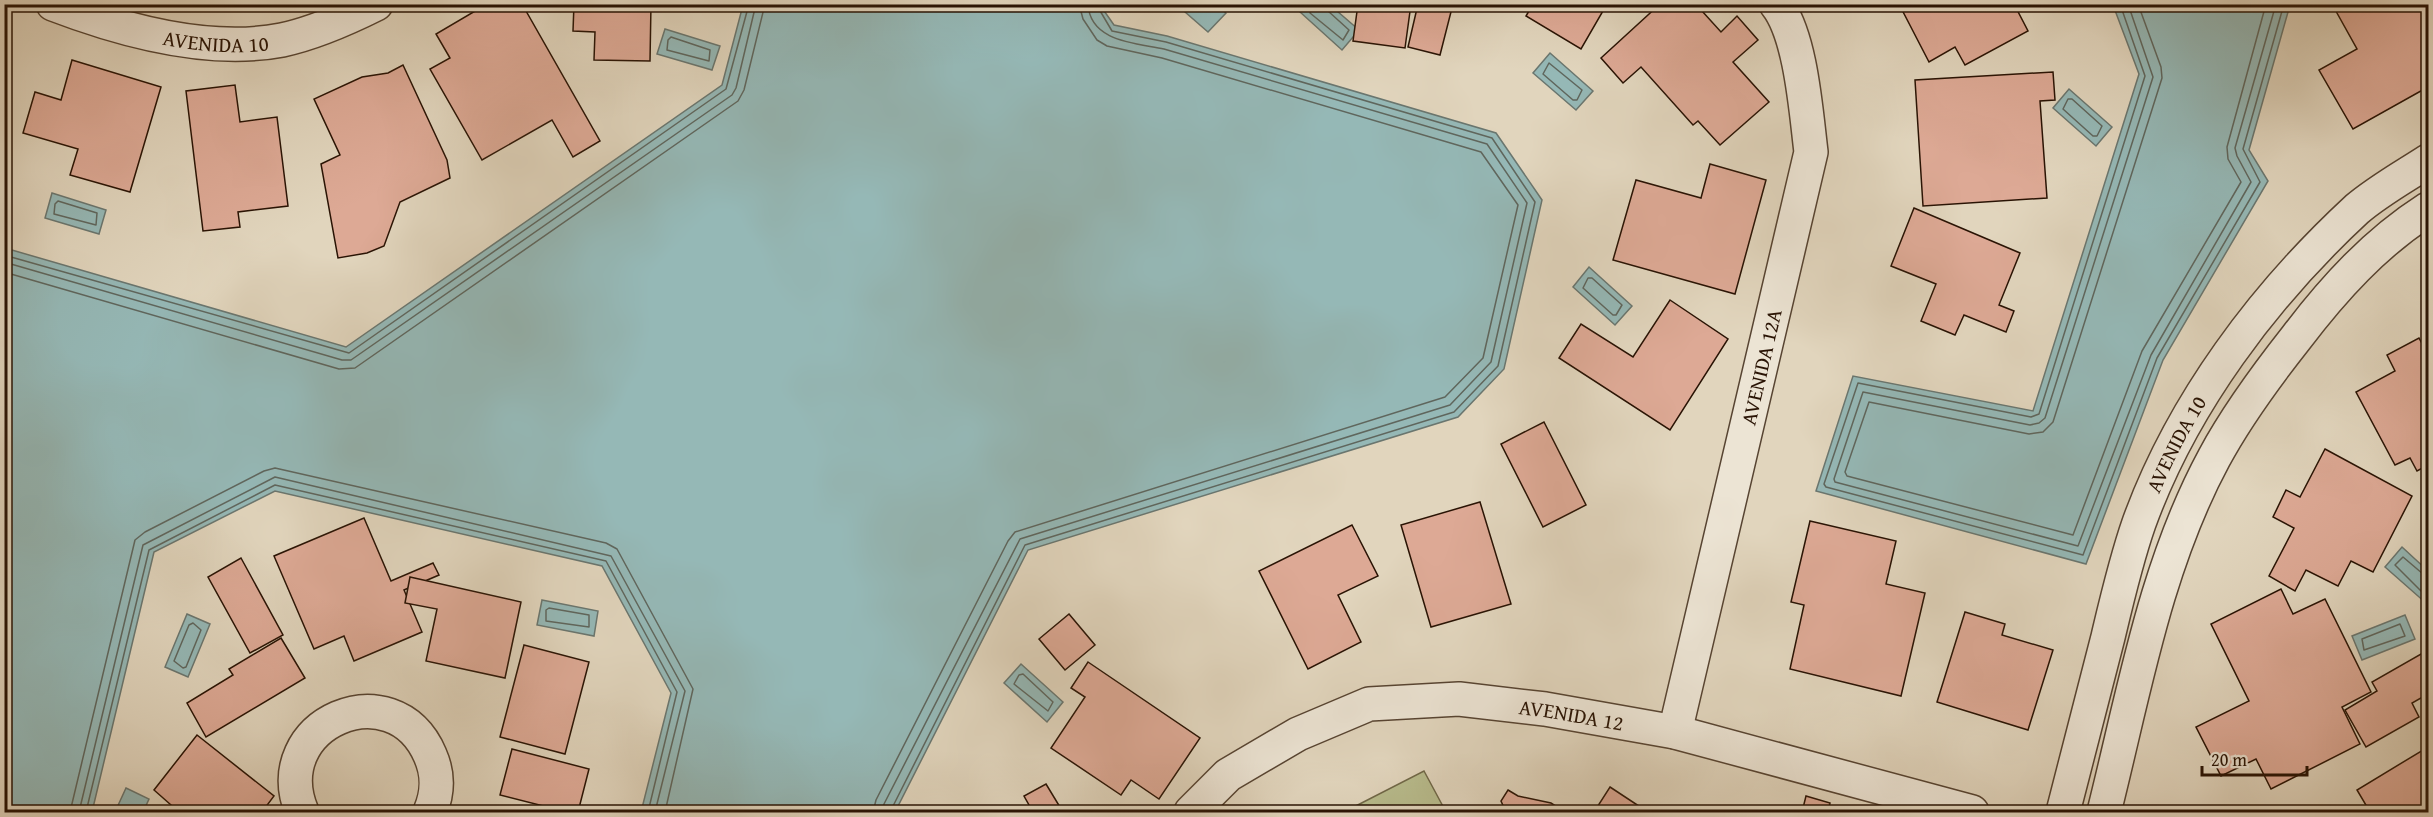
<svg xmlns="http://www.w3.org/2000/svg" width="2433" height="817" viewBox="0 0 2433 817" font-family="'Gentium Book Plus',serif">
<rect width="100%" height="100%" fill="#e1d5bd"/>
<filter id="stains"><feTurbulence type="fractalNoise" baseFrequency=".00333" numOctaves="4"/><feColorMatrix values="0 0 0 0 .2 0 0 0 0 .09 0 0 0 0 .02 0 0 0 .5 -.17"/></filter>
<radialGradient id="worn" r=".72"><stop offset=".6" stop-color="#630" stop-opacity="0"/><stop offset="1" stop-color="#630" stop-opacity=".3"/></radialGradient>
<polygon fill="#b8bc8d" stroke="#706848" stroke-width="1.5" points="1424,771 1446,812 1344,812"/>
<g fill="#95b8b6" stroke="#6a766f" stroke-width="1.5">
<polygon points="743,5 1100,5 1114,25 1167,36 1496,133 1542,200 1504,369 1458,417 1028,550 895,812 641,812 671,693 602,566 275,491 154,552 92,812 5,812 5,248 346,347 722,85"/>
<polygon points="1177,5 1216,5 1226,13 1208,32"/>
<polygon points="1306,5 1330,5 1359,30 1342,50 1300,12"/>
<polygon points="2113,5 2290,5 2249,150 2268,181 2163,360 2086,564 1816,491 1853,376 2033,411 2139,74"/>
<polygon points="665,29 720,46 712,70 657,54"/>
<polygon points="1550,53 1593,91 1576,110 1533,73"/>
<polygon points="2069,89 2112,127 2096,146 2053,108"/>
<polygon points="52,193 106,210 99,234 45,218"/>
<polygon points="1589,267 1632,306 1615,325 1573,287"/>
<polygon points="2402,547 2428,571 2427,604 2385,567"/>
<polygon points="542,600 598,611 594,636 537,625"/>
<polygon points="187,614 210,624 188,677 165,667"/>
<polygon points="2405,615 2415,639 2362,660 2352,636"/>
<polygon points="1021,664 1063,702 1047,722 1004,683"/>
<polygon points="126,788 149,799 143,812 115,812"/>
</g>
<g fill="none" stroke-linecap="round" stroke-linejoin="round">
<g stroke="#5f665d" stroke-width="1.5">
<polyline points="1310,4 1310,13 1343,40 1349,30 1328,11 1327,4"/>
<polyline points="2120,4 2145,76 2039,414 2031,417 1858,383 1824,484 1826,487 2083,555 2157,358 2260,182 2243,149 2284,4"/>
<polyline points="2128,4 2153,77 2045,418 2039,423 2030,425 1863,392 1834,479 1835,482 2078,546 2151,355 2251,182 2237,156 2235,148 2276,4"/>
<polyline points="2138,4 2161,67 2162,78 2053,422 2043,432 2029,434 1869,402 1845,472 1847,476 2073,535 2142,351 2241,182 2228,159 2227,147 2266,4"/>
<polygon points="671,37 710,50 709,61 667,50 668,40"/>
<polygon points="1549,63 1582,90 1577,100 1573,100 1543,74"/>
<polygon points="2068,99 2072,99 2102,126 2097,136 2093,136 2063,109"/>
<polygon points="58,201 97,213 96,225 54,214 55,204"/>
<polyline points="4,255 349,353 726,89 749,4"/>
<polyline points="4,262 342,360 351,360 732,95 736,88 756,4"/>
<polyline points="4,272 339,369 355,368 738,101 744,90 765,4"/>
<polygon points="1588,278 1592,278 1622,305 1616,315 1613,315 1583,288"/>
<polyline points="2428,575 2423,574 2403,557 2395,565 2428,598"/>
<polygon points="549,608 589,615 589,627 546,621 546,610"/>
<polygon points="193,623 201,630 186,667 183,668 174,661 189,625"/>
<polygon points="2400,624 2405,636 2364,650 2362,639"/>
<polygon points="1023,674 1053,702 1048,711 1014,684 1019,675"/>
<polyline points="70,812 135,540 145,532 264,471 275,468 606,543 617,549 693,689 665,812"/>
<polyline points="79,812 143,545 275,477 611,556 685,691 655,812"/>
<polyline points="86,812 149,550 275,485 606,561 677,692 648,812"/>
<polyline points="873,812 876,800 1008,541 1015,532 1445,397 1483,358 1518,205 1481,152 1162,58 1107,46 1097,40 1083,19 1079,4"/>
<path d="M882,812L884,804L1020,539L1450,405L1491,362L1527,203L1487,144L1164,49C1136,43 1090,42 1088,4"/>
<polyline points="890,812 1025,545 1454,412 1498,366 1535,202 1492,138 1166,42 1112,31 1096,4"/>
</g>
</g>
<g fill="#dda995" stroke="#291304" stroke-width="1.5">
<polygon points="487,4 522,4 600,141 573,157 552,120 482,160 430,69 450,58 436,34"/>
<polygon points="574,4 651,4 650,61 594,60 595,32 573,31"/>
<polygon points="1358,4 1411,4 1405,48 1353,41"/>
<polygon points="1418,4 1453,4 1440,55 1408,47"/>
<polygon points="1533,4 1607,4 1581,49 1526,16"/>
<polygon points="1660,4 1709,4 1702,11 1721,32 1737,16 1758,40 1733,62 1769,102 1720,145 1698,121 1693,125 1641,67 1623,83 1601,58"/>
<polygon points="1899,4 2014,4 2028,31 1965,65 1955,47 1929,62"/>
<polygon points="2332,4 2420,4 2428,20 2428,87 2353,129 2319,70 2357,49"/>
<polygon points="72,60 161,87 130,192 70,175 78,149 23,133 35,92 61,100"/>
<polygon points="403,65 447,160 450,178 400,202 384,246 367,253 338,258 321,164 340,155 314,99 362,77 388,73"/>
<polygon points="2053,72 2055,100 2040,101 2047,198 1923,206 1915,80"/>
<polygon points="235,85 240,122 277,117 288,206 238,212 240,227 203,231 186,91"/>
<polygon points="1710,164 1766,180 1735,294 1613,260 1636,180 1701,198"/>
<polygon points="1914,208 2020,253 1999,305 2014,311 2006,332 1964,315 1955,335 1921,321 1936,284 1891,266"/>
<polygon points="1670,300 1728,339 1670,430 1559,358 1581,324 1633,357"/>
<polygon points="2419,338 2428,355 2428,465 2417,471 2410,458 2395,465 2356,392 2395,371 2387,355"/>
<polygon points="1544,422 1586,505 1543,527 1501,444"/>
<polygon points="2325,449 2412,496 2373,572 2351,561 2338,586 2306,570 2295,591 2269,576 2294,528 2273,517 2286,490 2300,497"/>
<polygon points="1480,502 1511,604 1431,627 1401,525"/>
<polygon points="364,518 391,581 433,563 439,575 404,590 422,632 354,661 344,636 314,649 274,556"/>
<polygon points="1810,521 1896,541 1886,584 1925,593 1901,696 1790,669 1804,605 1791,602"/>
<polygon points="1352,525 1378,576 1338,595 1361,642 1308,669 1259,571"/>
<polygon points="241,558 283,635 250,653 208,577"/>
<polygon points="410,577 521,602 505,678 426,661 437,609 405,603"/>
<polygon points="2281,589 2293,614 2325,599 2371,692 2342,707 2360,744 2271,789 2256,759 2221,776 2196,727 2249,701 2211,624"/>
<polygon points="1965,612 2005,624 2002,635 2053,650 2028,730 1937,702"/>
<polygon points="1069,614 1095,645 1065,670 1039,639"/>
<polygon points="281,638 305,678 206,737 187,703 233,675 229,669"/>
<polygon points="524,645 589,662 565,754 500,737"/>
<polygon points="2428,650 2428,694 2412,703 2419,717 2366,747 2345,710 2377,691 2372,682"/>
<polygon points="1088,662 1200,738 1159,799 1131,780 1121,795 1051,748 1085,697 1071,688"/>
<polygon points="197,735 274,796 262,812 179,812 154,790"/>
<polygon points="2428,747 2428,812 2370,812 2357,790"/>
<polygon points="512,749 589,769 578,812 567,812 500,795"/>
<polygon points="1046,784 1063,812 1033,812 1024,796"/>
<polygon points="1610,787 1648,812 1594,812"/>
<polygon points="1508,790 1518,796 1551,803 1565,812 1506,812 1501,801"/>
<polygon points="1806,796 1830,803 1828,812 1802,812"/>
<polygon points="1027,806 1030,812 1015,812"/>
</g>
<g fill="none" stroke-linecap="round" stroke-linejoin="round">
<g stroke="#574432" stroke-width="36">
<g id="minor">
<path id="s1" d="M53,4C121,30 209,54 282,40C315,33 346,19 376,4"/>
<path id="s2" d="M1675,732L1811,152C1806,112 1801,35 1776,4"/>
<path d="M302,812C265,723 393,669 430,755C439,775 438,793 430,812"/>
<path id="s3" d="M1191,812L1228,775L1298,734L1369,704L1459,699L1545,709L1675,732L1972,812"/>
<path id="s4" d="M2063,812C2078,754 2093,695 2108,637C2117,599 2126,560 2139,523C2182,404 2264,295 2357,209C2378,191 2405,176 2428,161"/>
<path d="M2104,812C2134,693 2155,567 2214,458C2237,415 2266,376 2296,338C2334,288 2375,243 2428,209"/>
</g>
</g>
<use href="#minor" stroke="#ece4d4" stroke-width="33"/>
</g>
<g text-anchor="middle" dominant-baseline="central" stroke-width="6" stroke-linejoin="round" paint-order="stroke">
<g font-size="21" fill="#291304" stroke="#ece4d4">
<text stroke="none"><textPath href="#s1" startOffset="168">AVENIDA 10</textPath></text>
<text stroke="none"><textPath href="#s2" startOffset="375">AVENIDA 12A</textPath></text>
<text stroke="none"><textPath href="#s4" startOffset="386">AVENIDA 10</textPath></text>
<text stroke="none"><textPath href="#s3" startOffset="414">AVENIDA 12</textPath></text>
</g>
</g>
<rect width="2433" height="817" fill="none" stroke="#e1d5bd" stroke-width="24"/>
<rect x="6" y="6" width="2421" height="805" fill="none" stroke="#291304" stroke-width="3"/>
<rect x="12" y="12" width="2409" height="793" fill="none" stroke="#291304" stroke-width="1.5"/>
<path d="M2202 766v9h105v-9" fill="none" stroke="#291304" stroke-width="3"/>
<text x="2211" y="766" font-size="18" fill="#291304" stroke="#ece4d4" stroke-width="4.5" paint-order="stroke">20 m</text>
<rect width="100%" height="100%" filter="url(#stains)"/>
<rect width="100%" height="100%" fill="url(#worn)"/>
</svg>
